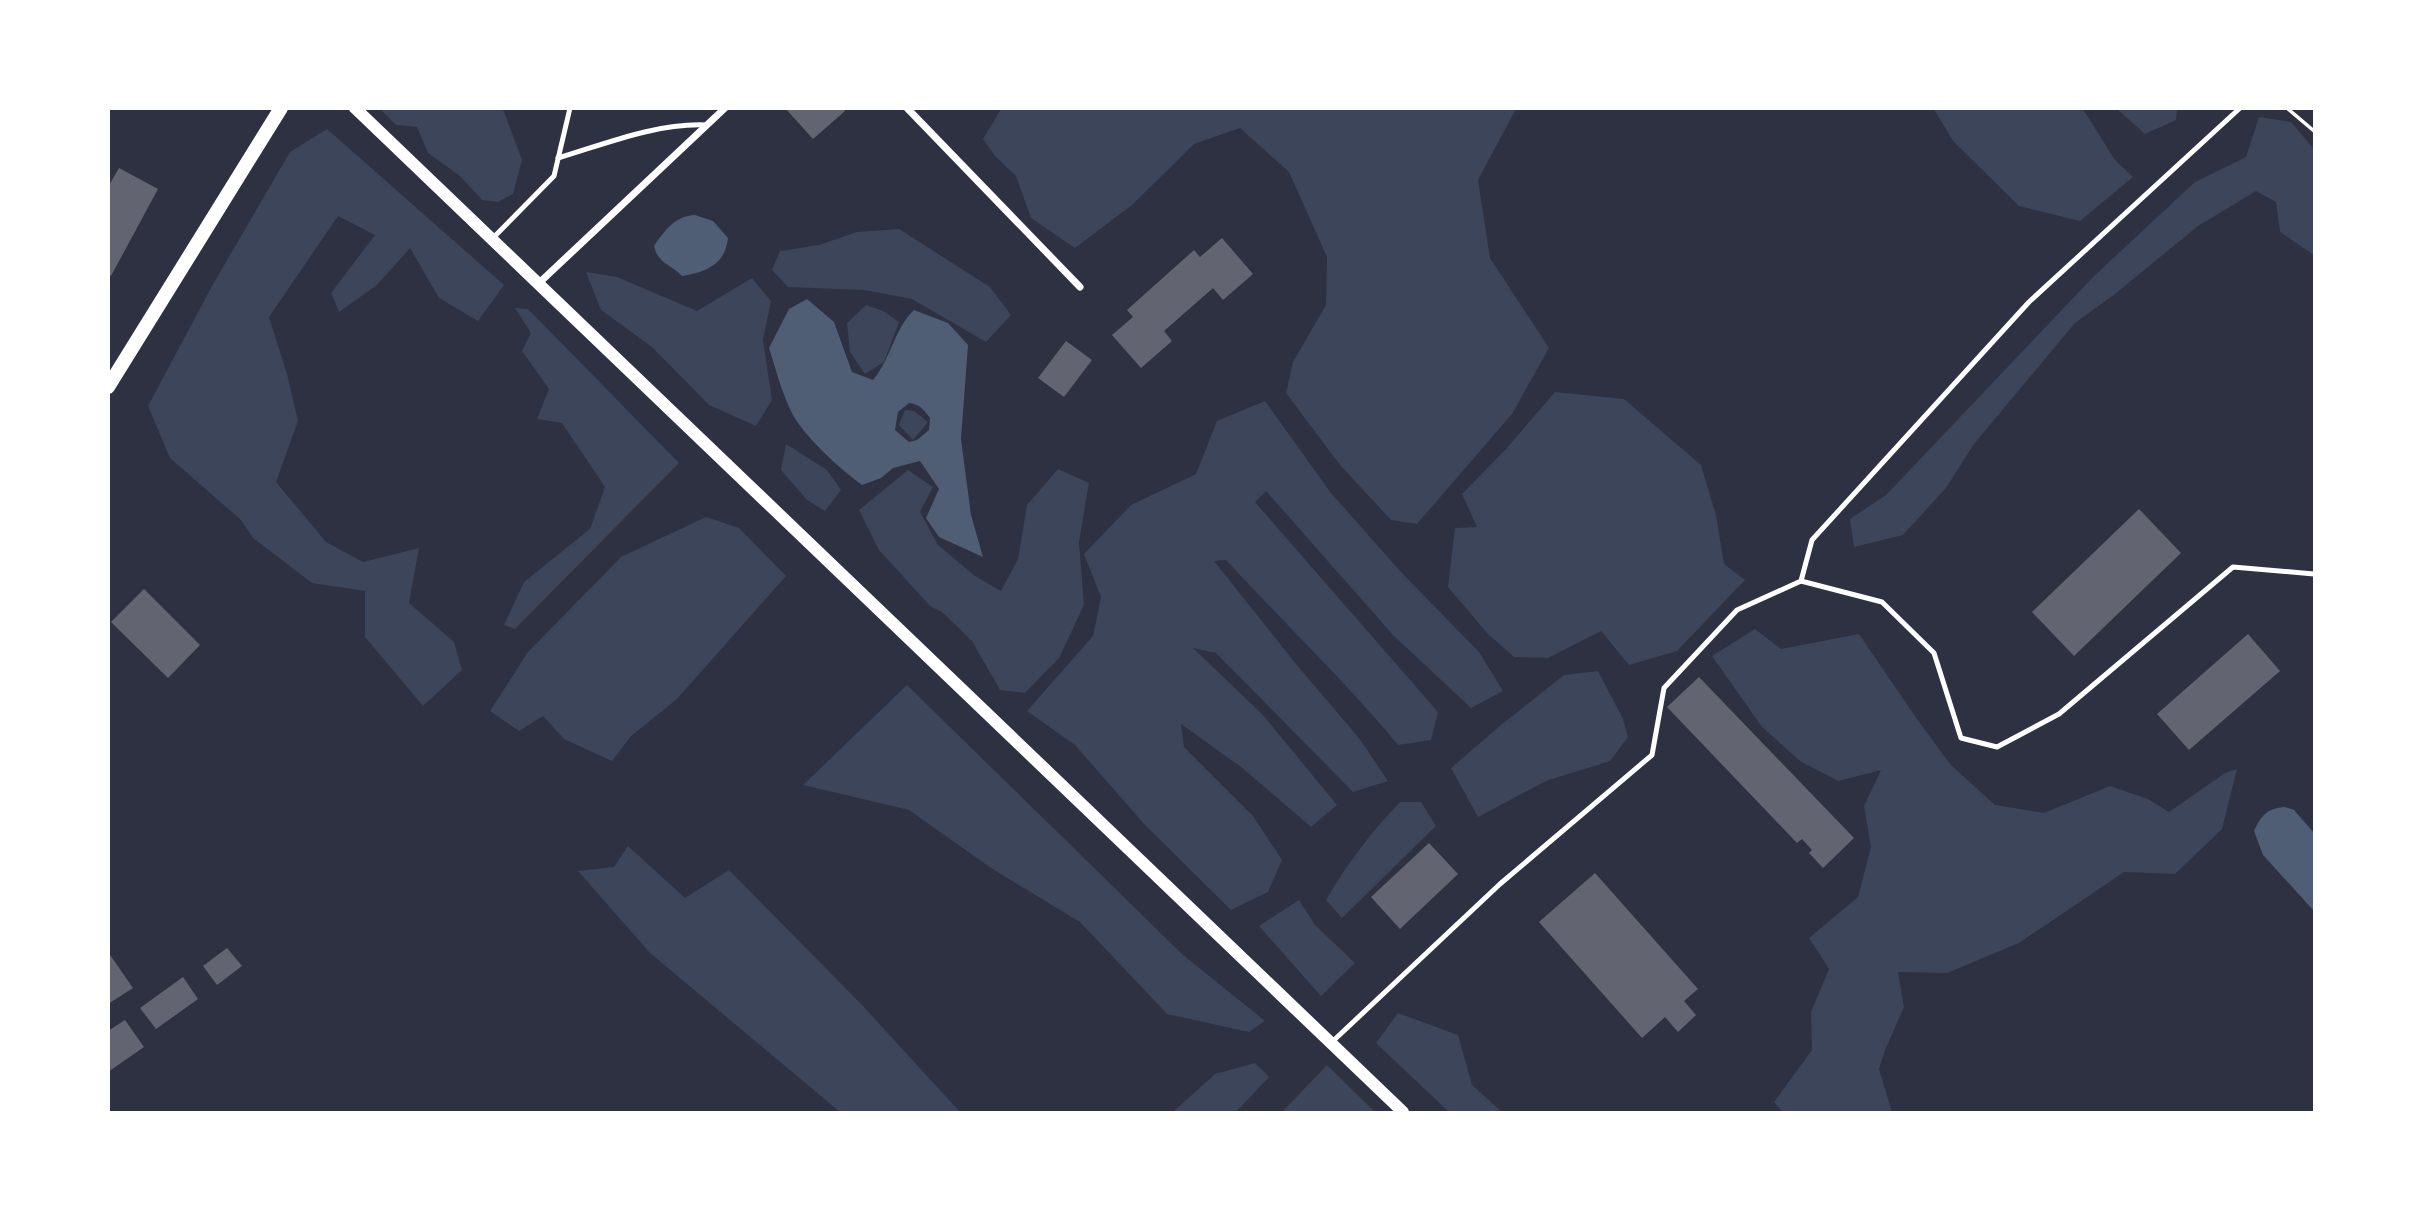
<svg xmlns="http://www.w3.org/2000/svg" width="2423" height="1221" viewBox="0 0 2423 1221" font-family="'Source Serif 4',serif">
<rect width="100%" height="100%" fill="#2d3142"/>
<g fill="#3c4559">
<polygon points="380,109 503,109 522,160 513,194 498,202 482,200 460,176 428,153 417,127 396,125"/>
<polygon points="1001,109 1516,109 1478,180 1490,258 1549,348 1512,414 1417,524 1391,520 1340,465 1286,393 1293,362 1326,305 1327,257 1289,172 1240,128 1194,144 1132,205 1075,248 1031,218 1016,176 995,156 983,139"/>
<polygon points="1934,109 2083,109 2115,160 2133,177 2080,221 2019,206 1953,141"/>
<polygon points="2117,109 2177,109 2176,120 2145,134"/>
<polygon points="2259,117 2291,122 2314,149 2314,255 2280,232 2276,202 2256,191 2198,226 2115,294 2075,323 1974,444 1946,488 1903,535 1854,547 1850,519 1886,495 2094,276 2195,182 2246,157"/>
<polygon points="327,129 504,285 478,321 439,298 410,248 377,285 339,312 331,293 375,235 338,216 269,317 287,374 298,421 276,482 326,542 363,562 419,548 409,603 454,642 462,670 423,706 365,637 365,591 312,583 253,538 241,520 170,458 148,406 212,286 290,152"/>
<polygon points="899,229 990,287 1011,315 986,342 912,299 864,290 788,287 772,270 780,251 819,245 857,232"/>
<polygon points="586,272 617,277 697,311 752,278 771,301 763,340 772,400 756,426 709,405 652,347 601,310"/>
<polygon points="866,305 883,311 899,322 884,362 865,374 850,352 847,323"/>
<polygon points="515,308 528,309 679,463 515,629 504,625 524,582 590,529 605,487 562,423 537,419 549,389 522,351 531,333"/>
<polygon points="1555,392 1624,399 1701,465 1716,515 1724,564 1745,580 1677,651 1629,665 1601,631 1548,658 1514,657 1488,634 1448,587 1455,528 1477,527 1462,494 1506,449"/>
<path d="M1265,401L1331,493L1401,572L1479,652L1503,691L1471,708L1393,635L1266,491L1255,502L1438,712L1431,740L1398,745C1344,680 1283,622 1226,560L1214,561L1296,664L1359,738L1388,781L1353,792L1216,653L1193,648L1263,715L1337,805L1311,827L1241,767L1181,724L1184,747L1253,816L1282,860L1268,892L1231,910L1145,825L1075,745L1027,711L1093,636L1101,597L1084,554L1131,505L1196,474L1217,421Z"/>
<polygon points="905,410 914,411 928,422 913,440 899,425"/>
<polygon points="786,444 827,470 841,490 825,511 807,500 781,470"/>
<polygon points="1058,469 1089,483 1079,542 1084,605 1059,658 1025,693 1000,690 972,641 942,612 930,606 879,550 859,510 908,470 933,487 920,512 938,545 975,576 1001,591 1018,559 1027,505"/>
<polygon points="706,517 739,528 786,576 677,699 631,736 612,761 564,739 543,716 519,731 490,711 528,652 621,557"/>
<polygon points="1755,629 1781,649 1859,634 1919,722 1951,765 1995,805 2044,813 2110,786 2148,799 2169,812 2225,773 2237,769 2222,829 2175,874 2124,872 2019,943 1947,973 1898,972 1904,1007 1886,1048 1879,1069 1892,1112 1783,1112 1774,1102 1812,1050 1811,1012 1829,969 1809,938 1858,897 1871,847 1864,806 1881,770 1838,781 1800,761 1762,727 1712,656"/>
<polygon points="1598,671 1623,719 1628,737 1610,761 1546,781 1478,817 1451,768 1501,725 1564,675"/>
<polygon points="907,685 1182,954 1265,1021 1249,1032 1167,1014 1080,922 991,868 909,810 803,785"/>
<path d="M1400,802H1421L1436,826L1342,918L1326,900C1347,864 1370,833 1400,802Z"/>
<polygon points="628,846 685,898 729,870 863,1006 960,1112 840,1112 650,953 578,871 614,867"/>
<polygon points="1299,900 1315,925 1355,963 1321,996 1259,926"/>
<polygon points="1398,1013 1458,1035 1472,1085 1502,1112 1449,1112 1376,1043"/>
<polygon points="1255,1063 1269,1077 1236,1112 1173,1112 1215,1074"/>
<polygon points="1327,1065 1375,1112 1282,1112"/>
</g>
<g fill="#4f5d75" fill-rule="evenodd">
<path d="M695,215L713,221L728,238C725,265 706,272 682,276C671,264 658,264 654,246C665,230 675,216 695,215Z"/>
<path d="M807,299L834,322L852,372L873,380C891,359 894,329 914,310L948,323L968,345L961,439L971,515L983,557L939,537L926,518L939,489L920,461L893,468L881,478L862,485C840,469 806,438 793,415C782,394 776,370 769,348L789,309ZM909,403C920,404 924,410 930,418L929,430L917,440L909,442L895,430L898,412Z"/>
<path d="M2285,807L2294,810L2314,833V911L2263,855L2254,831C2261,815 2268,808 2285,807Z"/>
</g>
<g fill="#626471">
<polygon points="785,108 843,108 845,111 813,139"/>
<polygon points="119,168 158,189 111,276 108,275 108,187"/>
<polygon points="1222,238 1253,274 1223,300 1213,288 1164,331 1172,341 1141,368 1112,335 1133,317 1127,310 1194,250 1200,257"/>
<polygon points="1066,341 1092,360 1064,397 1038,378"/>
<polygon points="2139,509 2181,553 2074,656 2032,612"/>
<polygon points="144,589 200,645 168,678 111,622"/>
<polygon points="2248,634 2280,671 2189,750 2157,714"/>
<polygon points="1699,677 1854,838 1823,868 1809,853 1812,850 1802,839 1797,843 1667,707"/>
<polygon points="1429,843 1458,874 1400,929 1371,897"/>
<polygon points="1595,873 1698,989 1684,1001 1696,1015 1678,1032 1665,1017 1642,1038 1539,922"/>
<polygon points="227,948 242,966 217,985 203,966"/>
<polygon points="108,952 133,988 108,1004"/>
<polygon points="183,977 198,999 156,1029 140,1008"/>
<polygon points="125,1020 144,1047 108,1072 108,1031"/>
</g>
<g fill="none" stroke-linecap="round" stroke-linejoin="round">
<polyline stroke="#fff" stroke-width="3.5" points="2287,108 2314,131"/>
<g stroke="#fff" stroke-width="5">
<path d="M558,158C605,144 656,123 706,125"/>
<polyline points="492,239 554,176 570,108"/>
<polyline points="1801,581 1882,602 1934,653 1961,738 1997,747 2059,714 2233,567 2314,574"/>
<polyline points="1332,1042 1500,884 1652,755 1664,688 1737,610 1801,581 1812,540 2029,302 2240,108"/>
</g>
<g stroke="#fff" stroke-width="7">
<polyline points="907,108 1080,287"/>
<polyline points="538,284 725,108"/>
</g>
<polyline stroke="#fff" stroke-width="12" points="355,108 1403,1112"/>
<polyline stroke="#fff" stroke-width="14" points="108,387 281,108"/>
</g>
<rect width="2423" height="1221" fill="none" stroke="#ffffff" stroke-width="220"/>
</svg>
